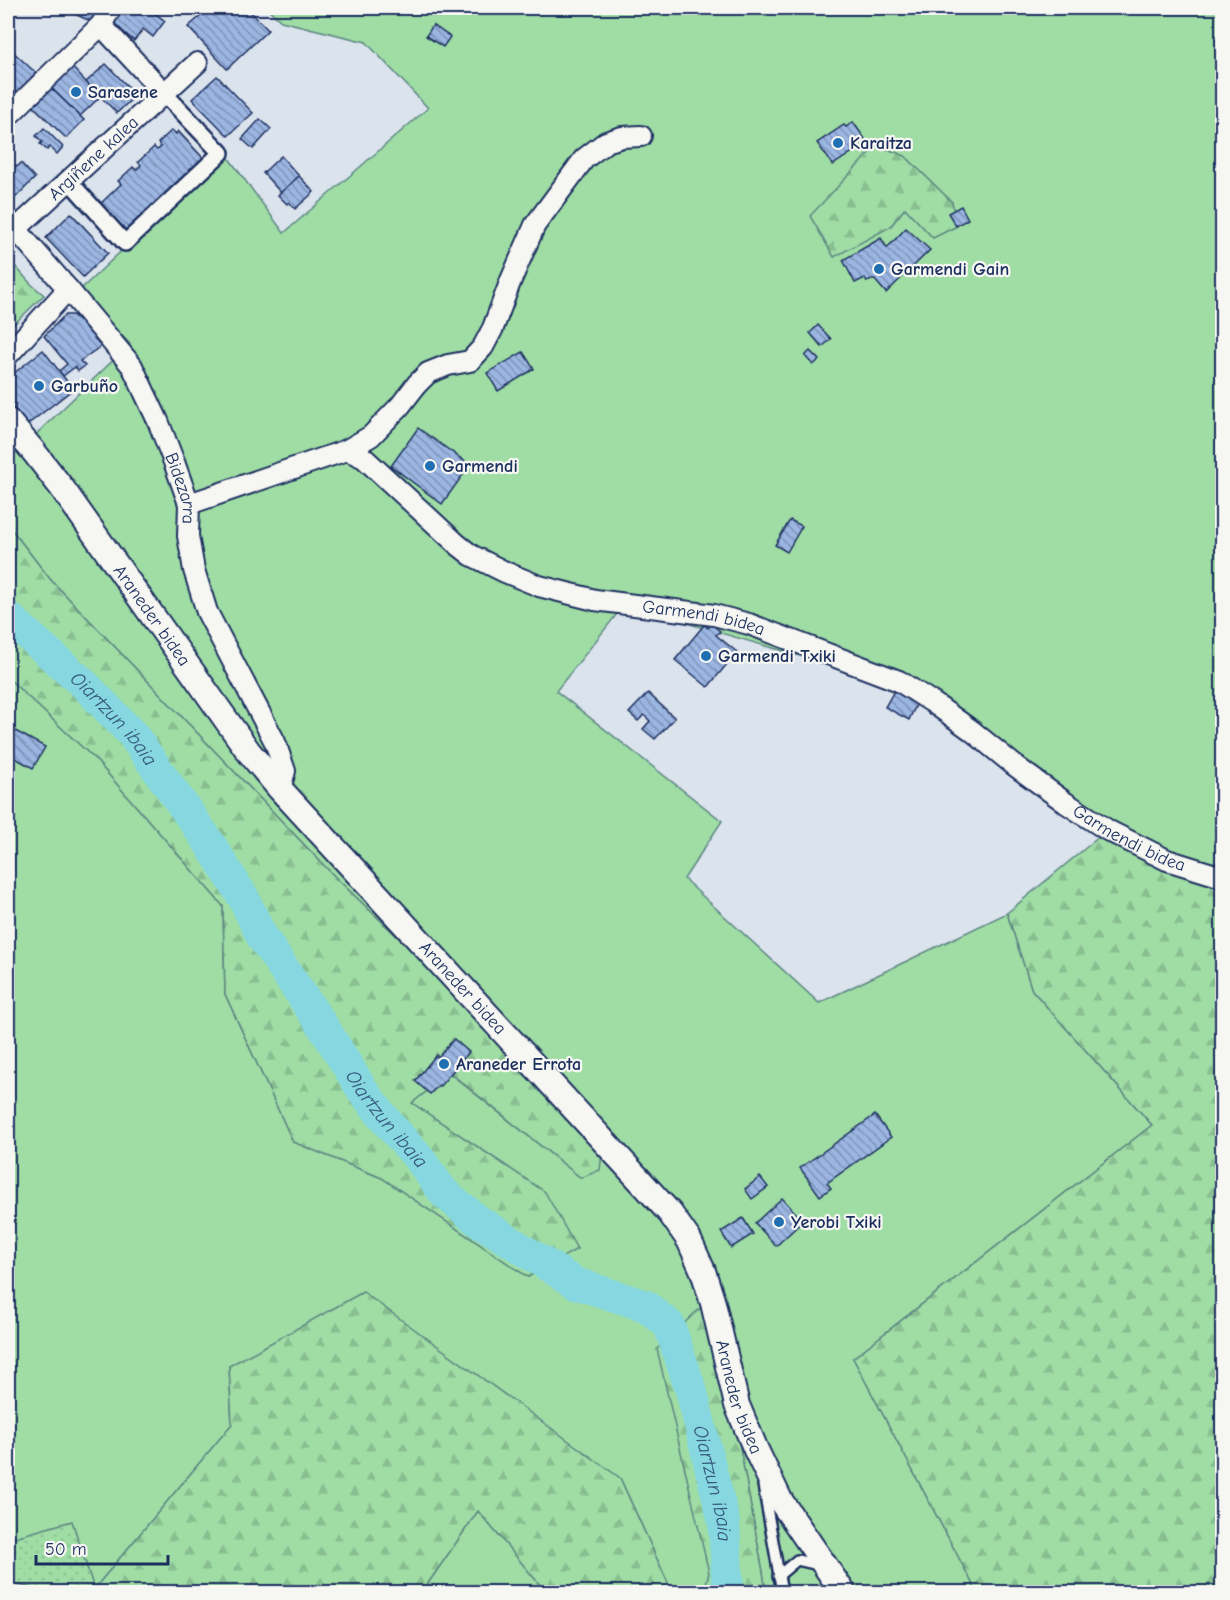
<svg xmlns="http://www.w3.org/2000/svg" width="1230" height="1600" viewBox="0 0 1230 1600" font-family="'Comic Neue',sans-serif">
<defs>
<pattern id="forest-firs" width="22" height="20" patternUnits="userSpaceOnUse" patternTransform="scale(1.5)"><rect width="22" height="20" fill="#9fdda5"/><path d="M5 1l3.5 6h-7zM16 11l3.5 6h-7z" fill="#88be90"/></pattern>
<pattern id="park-dots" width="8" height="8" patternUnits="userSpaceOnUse" patternTransform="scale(1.5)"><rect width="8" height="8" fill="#9fdda5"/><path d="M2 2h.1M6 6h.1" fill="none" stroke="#88be90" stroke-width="1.8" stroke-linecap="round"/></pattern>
<pattern id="building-back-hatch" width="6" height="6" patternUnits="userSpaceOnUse" patternTransform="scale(1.5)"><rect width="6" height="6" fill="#9cb6e2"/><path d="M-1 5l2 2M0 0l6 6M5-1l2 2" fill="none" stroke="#7e94ba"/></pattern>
</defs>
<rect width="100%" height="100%" fill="#dbe3ed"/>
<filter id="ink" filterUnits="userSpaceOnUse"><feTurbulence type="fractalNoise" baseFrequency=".0167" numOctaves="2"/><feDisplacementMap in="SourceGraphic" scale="12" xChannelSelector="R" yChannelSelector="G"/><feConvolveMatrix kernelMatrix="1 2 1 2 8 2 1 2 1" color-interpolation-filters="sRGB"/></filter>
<g filter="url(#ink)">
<g fill="#9fdda5" stroke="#5d8682" stroke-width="1.5" fill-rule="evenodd">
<path d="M267,8H1222V885L1100,836L894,683L624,605L556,691L722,821L684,879L819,1003L1007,913L1032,990L1152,1125L853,1358L977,1592H766L763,1572L712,1298L709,1573L704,1592H672L620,1478L229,1366L232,1424L94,1589L72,1522L8,1539V678L95,759L223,906L225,994L293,1142L382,1178L528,1277L545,1192L412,1103L449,1073L581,1178L603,1134L336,878L50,579L8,525V450L29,441L130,344L79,291L225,153L284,233L428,108L366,42L281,21ZM952,202L905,208L890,227L810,216Z"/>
<polygon points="478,1511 546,1592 422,1592"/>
</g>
<g fill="url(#forest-firs)" stroke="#5d8682" stroke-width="1.5">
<polygon points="877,145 905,156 952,202 957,226 933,238 905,208 890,227 834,257 810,216"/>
<polygon points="8,258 31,284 44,295 8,330"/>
<polygon points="8,525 50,579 336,878 604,1134 600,1170 581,1178 450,1073 412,1103 545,1192 577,1249 528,1277 382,1178 293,1142 225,994 223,906 95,759 8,678"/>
<polygon points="1100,836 1222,885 1222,1592 977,1592 853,1358 1152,1125 1032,990 1007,913"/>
<polygon points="363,1292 620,1478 672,1592 546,1592 478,1511 422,1592 95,1592 94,1589 232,1424 229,1366"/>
<polygon points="712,1297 763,1572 766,1592 704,1592 709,1573 657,1349"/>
</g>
<polygon fill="url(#park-dots)" stroke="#5d8682" stroke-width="1.5" points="72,1521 95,1592 36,1592 33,1588 13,1584 8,1587 8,1539"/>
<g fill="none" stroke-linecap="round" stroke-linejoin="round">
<path stroke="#86d7df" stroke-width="32" id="s1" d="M8,617L85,685L133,735L208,841L243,897L262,937L324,1028L363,1091L388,1123L421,1161L444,1193L477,1220L575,1283L646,1306L669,1325L692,1393L724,1522L728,1592"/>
</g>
<g fill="url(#building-back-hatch)" stroke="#1b2f5e" stroke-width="1.5">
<polygon points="63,8 106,8 95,23 63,9"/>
<polygon points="118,8 148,8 165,21 153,37 143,29 134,41 110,20"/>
<polygon points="210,8 247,8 268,30 227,69 188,27"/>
<polygon points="433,25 450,37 443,47 426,36"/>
<polygon points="9,48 38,75 18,95 8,85 8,50"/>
<polygon points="69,64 100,97 80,116 50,87"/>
<polygon points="106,64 136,95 117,113 86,82"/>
<polygon points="217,76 253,113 228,136 192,99"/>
<polygon points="50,87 84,120 66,138 32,105"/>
<polygon points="260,119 271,129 253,149 242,139"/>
<polygon points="853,122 865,139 858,144 860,147 833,165 817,143 844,125 846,127"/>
<polygon points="44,128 63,147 57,154 50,147 47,150 40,144 42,142 36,136"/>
<polygon points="172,130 176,134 178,131 206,161 128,235 99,205 121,184 118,181 133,167 136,170 141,165 138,162 154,147 157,150 161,147 158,143"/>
<polygon points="281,156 299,176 281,193 263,173"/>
<polygon points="21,163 35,178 8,205 8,172 15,165 17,167"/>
<polygon points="299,176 314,192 295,209 289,202 287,204 278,195"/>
<polygon points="961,206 968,219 956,226 948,213"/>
<polygon points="71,213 108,253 83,277 46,238"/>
<polygon points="906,228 930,250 886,293 874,279 867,282 865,278 855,283 843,260 881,238 887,248"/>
<polygon points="65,315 73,315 87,327 101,346 80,361 85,366 78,371 75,367 63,376 59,371 67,364 44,336"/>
<polygon points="818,325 831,339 822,347 810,333"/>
<polygon points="43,350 73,389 27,425 12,406 10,408 8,404 8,378"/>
<polygon points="810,351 819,360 813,365 805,356"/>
<polygon points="523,352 534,369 498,391 487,373"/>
<polygon points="418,428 470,465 442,504 391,466"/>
<polygon points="790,520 802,526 787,552 775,545"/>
<polygon points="711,624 720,631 716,635 737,652 708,687 675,660 704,625 708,628"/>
<polygon points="894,691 917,703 909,720 885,707"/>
<polygon points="648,693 675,718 655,739 643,729 650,721 644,715 638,721 629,713"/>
<polygon points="8,727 45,747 33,768 8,754"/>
<polygon points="454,1039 469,1052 440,1086 439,1085 430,1094 415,1081 436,1055 438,1057"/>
<polygon points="875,1115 891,1137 827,1183 831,1188 820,1196 800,1168"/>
<polygon points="760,1177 768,1187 752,1199 745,1189"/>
<polygon points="782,1198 803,1221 776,1246 755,1223"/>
<polygon points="743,1218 753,1234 731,1248 721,1232"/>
</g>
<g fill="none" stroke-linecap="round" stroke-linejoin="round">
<g stroke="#1b2f5e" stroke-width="14">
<g id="service">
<polyline points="763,1485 782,1592"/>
<polyline points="778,1576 797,1560 819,1565"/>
</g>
</g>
<g stroke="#1b2f5e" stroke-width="20">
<polyline id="pedestrian" points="69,181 125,243 221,153 164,93"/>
</g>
<g stroke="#1b2f5e" stroke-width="24">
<g id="minor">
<polyline points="101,25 164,93"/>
<polyline points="8,116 101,25 111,8"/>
<path id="s2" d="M8,220L68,289L132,366L158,421L174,462L189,504L188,536L194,570L207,612L275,742L285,771L280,789"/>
<path id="s3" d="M16,229L197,63"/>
<polyline points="8,355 68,289"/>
<polyline points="347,450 371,436 400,406 417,384 428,373 448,365 470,361 483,347 493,328 511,280 535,225 584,159 606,142 622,137 641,136"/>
<path id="s4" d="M189,504L347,450L364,458L457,544L471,555L505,572L539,586L595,600L714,615L749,624L899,681L932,702L971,730L1014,765L1066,803L1109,831L1167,860L1222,877"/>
</g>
</g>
<g stroke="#1b2f5e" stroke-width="28">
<g id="tertiary">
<path id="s5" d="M8,421L34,452L62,488L249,752L280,789L670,1213L689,1240L703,1271L713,1303L737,1405L756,1450L780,1500L843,1592"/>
</g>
</g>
<use href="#service" stroke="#f6f6f2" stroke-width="9"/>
<use href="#pedestrian" stroke="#f6f6f2" stroke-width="15"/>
<use href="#minor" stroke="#f6f6f2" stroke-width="20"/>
<use href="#tertiary" stroke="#f6f6f2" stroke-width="24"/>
</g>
</g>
<g fill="#1f6fb2" stroke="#f6f6f2" stroke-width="2">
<circle cx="76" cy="92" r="6"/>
<circle cx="838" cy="143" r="6"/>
<circle cx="879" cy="269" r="6"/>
<circle cx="39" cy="386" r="6"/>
<circle cx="430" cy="466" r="6"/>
<circle cx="706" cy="656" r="6"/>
<circle cx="444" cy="1064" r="6"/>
<circle cx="779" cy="1222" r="6"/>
</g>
<g text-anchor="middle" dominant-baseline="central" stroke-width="4.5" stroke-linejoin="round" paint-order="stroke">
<g font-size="18" font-weight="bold" fill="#1b2f5e" stroke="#f6f6f2" text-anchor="start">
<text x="88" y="92">Sarasene</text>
<text x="850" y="143">Karaitza</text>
<text x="891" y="269">Garmendi Gain</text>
<text x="51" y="386">Garbuño</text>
<text x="442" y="466">Garmendi</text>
<text x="718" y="656">Garmendi Txiki</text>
<text x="456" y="1064">Araneder Errota</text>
<text x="791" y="1222">Yerobi Txiki</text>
</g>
<g font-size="18" fill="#1b2f5e" stroke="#f6f6f2">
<text stroke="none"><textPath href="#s3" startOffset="105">Argiñene kalea</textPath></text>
<text stroke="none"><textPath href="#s2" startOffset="324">Bidezarra</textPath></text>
<text stroke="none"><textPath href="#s5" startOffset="242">Araneder bidea</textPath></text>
<text stroke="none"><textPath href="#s4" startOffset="573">Garmendi bidea</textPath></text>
<text stroke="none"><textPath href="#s4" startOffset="1059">Garmendi bidea</textPath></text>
<text stroke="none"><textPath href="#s5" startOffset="728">Araneder bidea</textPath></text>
<text stroke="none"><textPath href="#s5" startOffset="1232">Araneder bidea</textPath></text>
</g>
<g font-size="20" font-style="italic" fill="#36597e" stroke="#f6f6f2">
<text stroke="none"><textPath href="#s1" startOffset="147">Oiartzun ibaia</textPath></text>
<text stroke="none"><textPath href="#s1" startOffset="633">Oiartzun ibaia</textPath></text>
<text stroke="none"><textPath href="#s1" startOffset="1155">Oiartzun ibaia</textPath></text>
</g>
</g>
<rect width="1230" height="1600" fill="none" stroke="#f6f6f2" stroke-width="30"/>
<rect x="15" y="15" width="1200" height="1570" fill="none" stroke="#1b2f5e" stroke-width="2" filter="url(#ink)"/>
<path d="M36 1555v9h132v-9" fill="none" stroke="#1b2f5e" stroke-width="3"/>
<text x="45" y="1555" font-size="18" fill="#1b2f5e" stroke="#f6f6f2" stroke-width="4.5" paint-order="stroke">50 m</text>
</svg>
